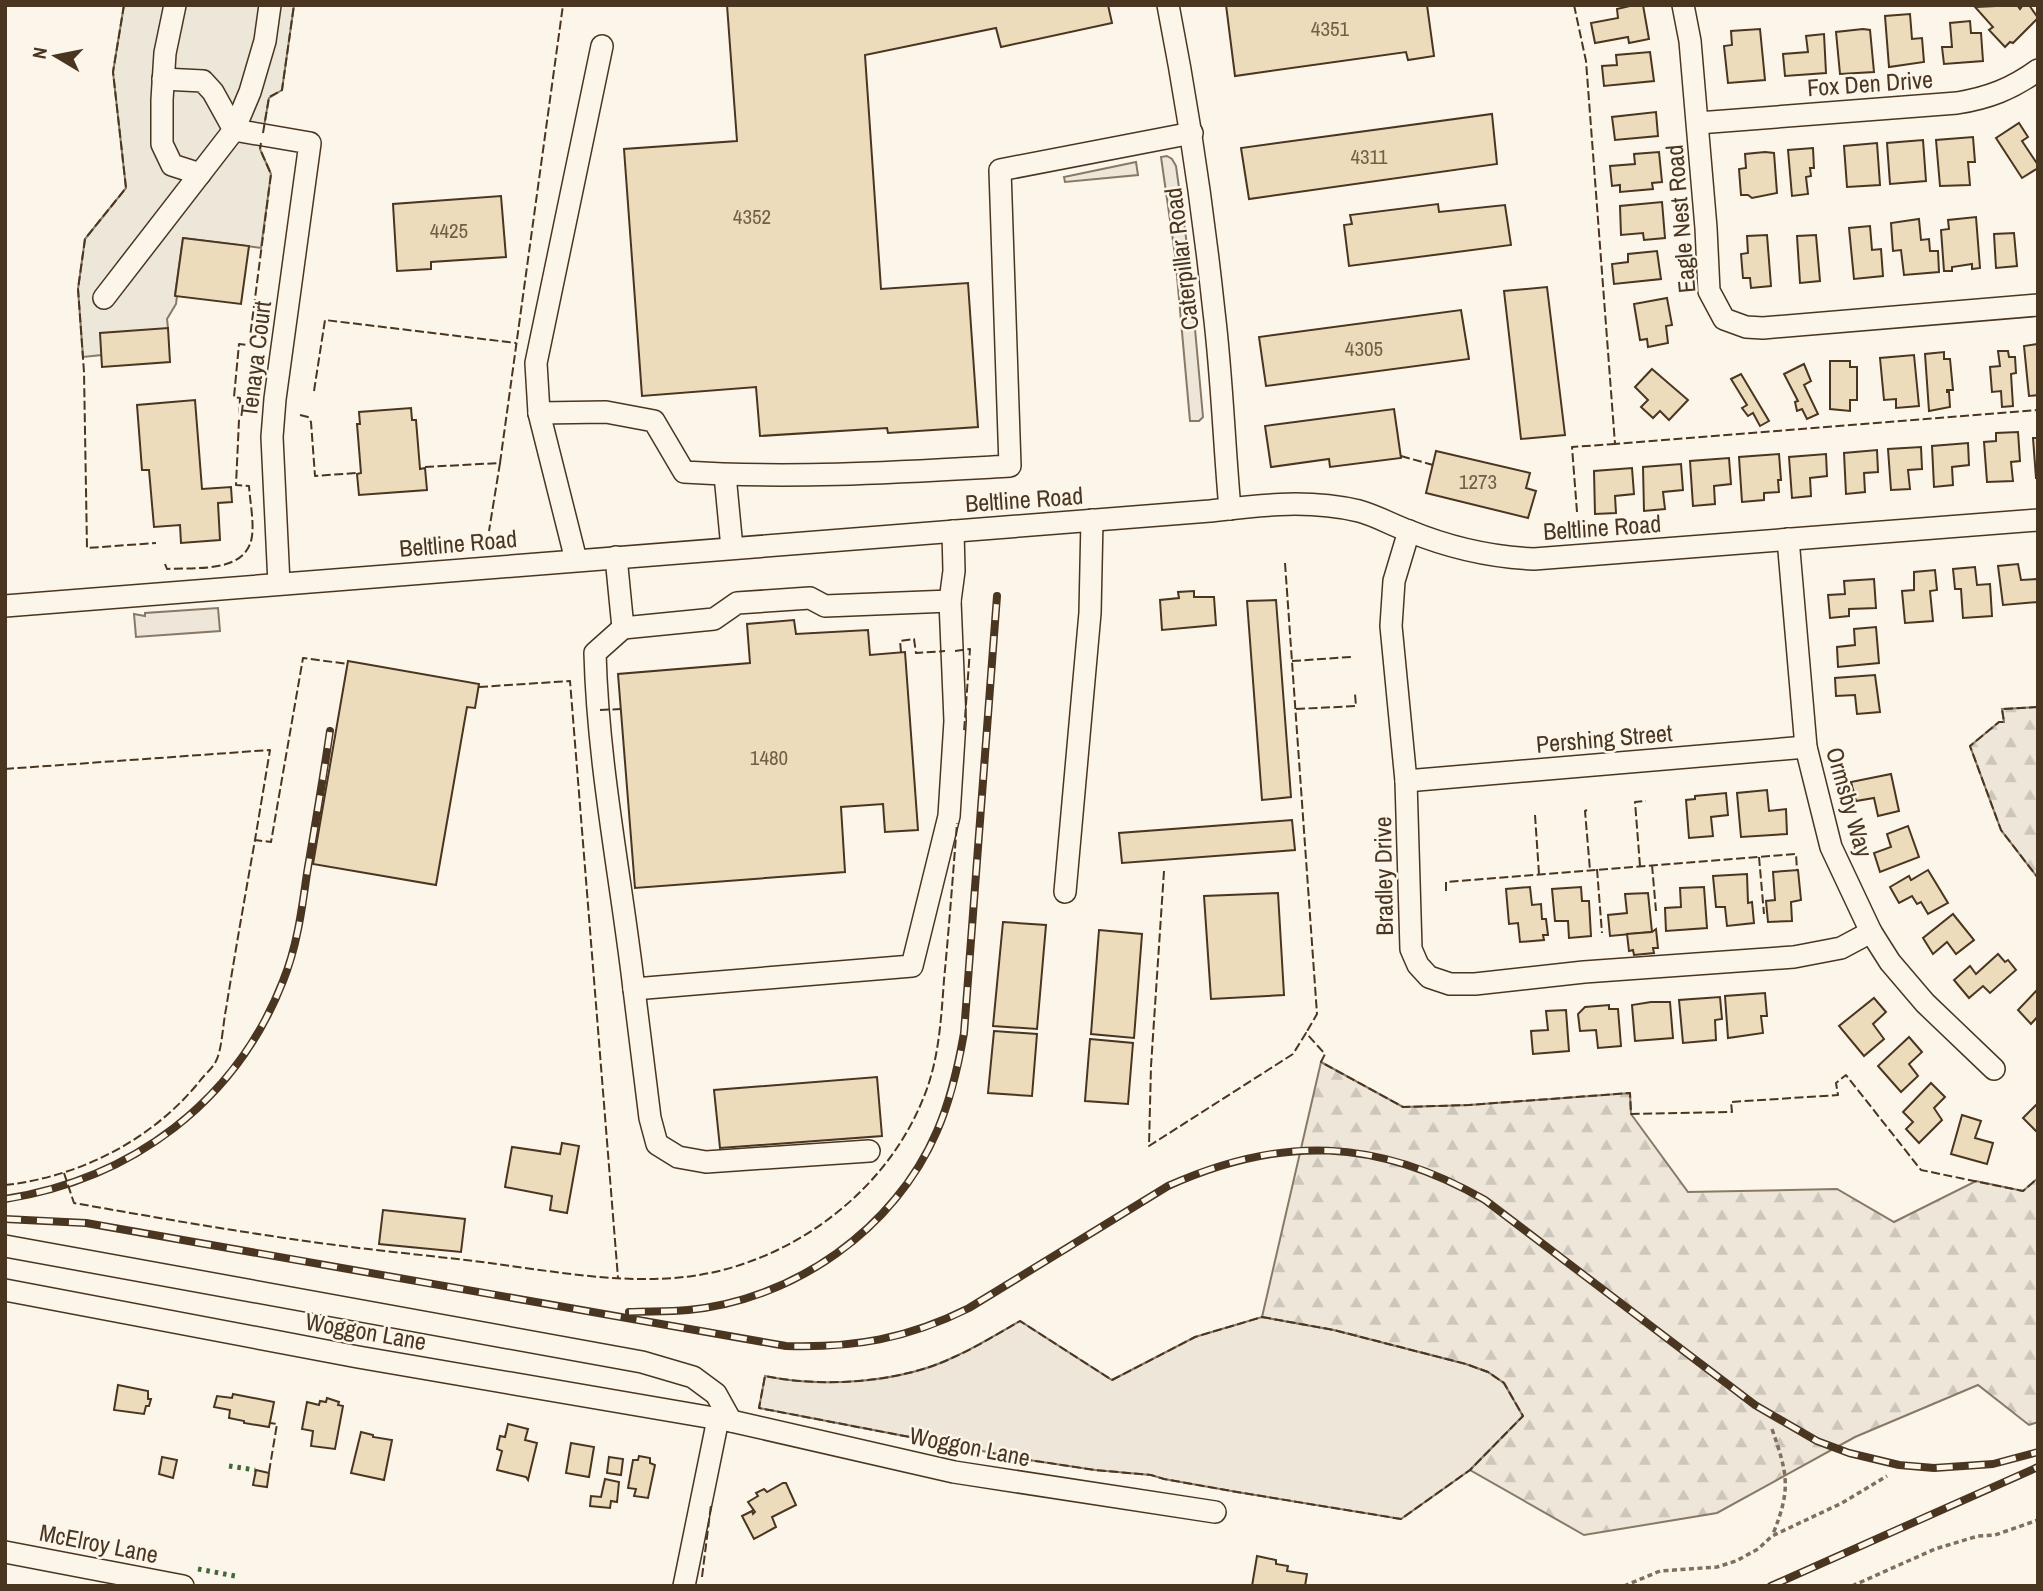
<svg xmlns="http://www.w3.org/2000/svg" width="2043" height="1591" viewBox="0 0 2043 1591" font-family="'Archivo Narrow',sans-serif">
<defs>
<pattern id="forest-firs" width="22" height="20" patternUnits="userSpaceOnUse" patternTransform="scale(1.75)"><rect width="22" height="20" fill="#ede6d9"/><path d="M5 1l3.5 6h-7zM16 11l3.5 6h-7z" fill="#cdc6ba"/></pattern>
</defs>
<rect width="100%" height="100%" fill="#fbf6e9"/>
<g fill="#ede6d9" stroke="#887966" stroke-width="2">
<polygon points="1167,156 1172,159 1176,166 1189,259 1176,262 1161,157"/>
<polygon points="1136,162 1138,175 1065,182 1064,177"/>
<polygon points="1189,263 1203,417 1199,421 1190,421 1176,265"/>
<polygon points="218,608 220,631 136,637 134,614 145,616 145,613"/>
<path d="M1262,1317L1334,1330L1466,1364L1488,1372L1504,1383L1523,1416L1470,1470L1401,1519L1237,1492L1164,1479L1151,1475L1095,1470L1029,1460L759,1408L765,1376C822,1388 901,1383 954,1357C977,1347 999,1333 1020,1321L1112,1380L1195,1337Z"/>
</g>
<g fill="url(#forest-firs)" stroke="#887966" stroke-width="2">
<polygon points="2038,707 2038,878 2001,830 1970,746 1999,722 2004,722 2002,709"/>
<polygon points="1321,1062 1403,1107 1469,1105 1630,1093 1631,1114 1688,1192 1837,1189 1894,1222 1976,1181 2023,1191 2038,1178 2038,1422 2029,1425 1978,1385 1855,1437 1717,1513 1584,1535 1470,1470 1523,1416 1504,1383 1488,1372 1466,1364 1334,1330 1262,1317"/>
</g>
<polygon fill="#ede7d9" stroke="#887966" stroke-width="2" points="124,5 294,5 282,90 269,98 260,149 271,174 261,248 183,238 175,295 177,296 176,304 167,319 168,328 102,355 83,357 78,289 85,239 126,188 113,72"/>
<g fill="#ecdcbc" stroke="#4a3520" stroke-width="2">
<polygon points="727,5 1108,5 1112,23 1001,47 996,28 865,55 881,289 968,283 978,427 888,433 887,428 760,436 756,387 642,396 624,149 737,141"/>
<polygon points="1226,5 1427,5 1434,56 1408,60 1406,52 1235,76"/>
<polygon points="1634,5 1643,5 1649,39 1629,43 1628,37 1595,43 1591,23 1618,18 1617,9"/>
<polygon points="2017,5 2020,9 2023,5 2029,5 2038,18 2013,43 2010,42 2005,47 1989,30 1993,27 1975,7"/>
<polygon points="1910,14 1912,39 1922,38 1924,62 1889,67 1885,16"/>
<polygon points="1970,21 1971,33 1981,33 1983,61 1944,64 1942,47 1952,47 1950,23"/>
<polygon points="1760,29 1765,80 1728,83 1724,46 1732,45 1731,31"/>
<polygon points="1863,29 1870,30 1874,72 1840,74 1836,32"/>
<polygon points="1824,34 1826,73 1785,76 1783,54 1808,52 1806,36"/>
<polygon points="1650,52 1654,81 1604,86 1602,66 1617,65 1616,55"/>
<polygon points="1656,112 1658,136 1615,140 1612,117"/>
<polygon points="1492,114 1497,164 1249,199 1241,148"/>
<polygon points="2019,123 2028,137 2022,141 2038,165 2038,168 2022,178 1996,138"/>
<polygon points="1973,137 1975,162 1968,162 1970,185 1940,186 1936,140"/>
<polygon points="1923,140 1926,181 1890,184 1887,143"/>
<polygon points="1877,143 1880,185 1847,187 1844,146"/>
<polygon points="1813,148 1814,168 1810,168 1811,176 1806,177 1808,194 1792,196 1788,150"/>
<polygon points="1659,152 1662,182 1652,183 1653,189 1620,192 1620,185 1612,186 1610,166 1635,164 1634,154"/>
<polygon points="1765,152 1774,153 1777,193 1752,198 1748,195 1741,195 1739,169 1746,168 1745,154"/>
<polygon points="501,196 506,257 431,262 431,269 397,271 393,204"/>
<polygon points="1662,202 1665,238 1644,240 1643,233 1621,235 1620,206"/>
<polygon points="1438,204 1439,212 1505,205 1511,245 1349,266 1344,225 1352,224 1350,215"/>
<polygon points="1976,217 1980,268 1972,269 1972,264 1952,267 1952,271 1944,271 1941,230 1949,229 1948,220"/>
<polygon points="1919,219 1921,240 1929,239 1930,251 1938,251 1939,272 1904,275 1901,250 1893,251 1891,223"/>
<polygon points="1870,226 1872,250 1881,249 1883,276 1854,279 1849,228"/>
<polygon points="2014,233 2017,266 1996,268 1994,234"/>
<polygon points="1767,235 1771,286 1751,288 1750,278 1743,278 1741,254 1748,253 1747,236"/>
<polygon points="1816,235 1820,281 1800,283 1797,236"/>
<polygon points="183,238 249,246 241,304 175,296"/>
<polygon points="1657,251 1661,279 1614,284 1612,264 1628,262 1628,254"/>
<polygon points="1547,287 1565,435 1521,439 1504,291"/>
<polygon points="1667,298 1672,325 1666,326 1668,343 1648,347 1647,339 1640,340 1634,304"/>
<polygon points="1461,310 1469,359 1266,386 1259,337"/>
<polygon points="168,328 170,362 102,367 100,333"/>
<polygon points="2038,344 2038,395 2029,396 2024,346"/>
<polygon points="1998,351 2008,351 2009,357 2015,357 2016,373 2011,374 2013,406 2002,407 2001,391 1992,392 1990,367 2000,366"/>
<polygon points="1944,352 1944,359 1950,359 1953,390 1947,390 1947,392 1949,392 1950,407 1929,411 1925,354"/>
<polygon points="1914,355 1919,406 1896,408 1896,399 1884,400 1880,358"/>
<polygon points="1830,361 1850,361 1850,367 1857,367 1857,400 1850,400 1850,411 1830,409"/>
<polygon points="1804,364 1811,381 1804,385 1818,414 1807,419 1802,409 1797,411 1795,402 1798,401 1784,374"/>
<polygon points="1652,369 1688,400 1669,420 1660,411 1653,418 1641,407 1648,400 1635,387"/>
<polygon points="1741,374 1769,421 1760,426 1753,413 1748,416 1742,408 1747,405 1731,379"/>
<polygon points="195,400 202,489 231,487 232,502 218,503 220,540 181,543 180,525 154,527 149,470 142,470 137,405"/>
<polygon points="411,408 412,420 416,420 420,469 425,468 427,490 359,495 357,474 361,473 357,424 360,424 359,412"/>
<polygon points="1394,409 1401,458 1330,467 1329,459 1271,467 1265,426"/>
<polygon points="2018,432 2020,461 2011,462 2013,481 1987,482 1984,442 1996,441 1996,433"/>
<polygon points="2033,438 2038,438 2038,478 2036,478"/>
<polygon points="1968,443 1969,465 1952,467 1953,485 1934,487 1932,446"/>
<polygon points="1921,447 1922,469 1908,470 1910,489 1891,490 1888,449"/>
<polygon points="1877,450 1878,472 1864,473 1865,492 1846,494 1844,453"/>
<polygon points="1436,451 1530,473 1526,488 1536,491 1528,518 1426,493"/>
<polygon points="1779,454 1781,480 1778,480 1779,492 1764,493 1764,500 1742,502 1739,457"/>
<polygon points="1826,454 1827,476 1810,478 1811,496 1792,498 1789,457"/>
<polygon points="1729,458 1731,484 1714,486 1715,504 1693,506 1690,461"/>
<polygon points="1681,464 1683,490 1663,492 1665,509 1644,511 1643,467"/>
<polygon points="1632,468 1634,494 1615,496 1616,513 1595,514 1594,471"/>
<polygon points="2018,564 2021,580 2037,579 2038,602 2003,605 1998,566"/>
<polygon points="1975,567 1977,585 1990,584 1992,616 1963,618 1961,589 1955,589 1953,569"/>
<polygon points="1935,570 1937,590 1930,591 1933,621 1905,623 1902,591 1914,590 1914,572"/>
<polygon points="1874,579 1876,608 1849,609 1849,616 1830,618 1828,595 1845,594 1844,581"/>
<polygon points="1194,591 1194,597 1214,597 1216,625 1162,630 1160,600 1179,598 1178,592"/>
<polygon points="1276,600 1291,797 1262,800 1247,601"/>
<polygon points="794,620 796,634 868,630 870,655 905,652 918,830 885,832 883,804 841,807 845,872 635,888 618,674 750,663 747,624"/>
<polygon points="1876,627 1879,663 1838,667 1837,647 1855,645 1854,629"/>
<polygon points="348,661 479,684 475,708 467,707 436,885 313,864"/>
<polygon points="1875,675 1880,712 1857,714 1855,695 1836,696 1835,678"/>
<polygon points="1891,774 1899,811 1878,816 1874,798 1856,801 1851,782"/>
<polygon points="1767,790 1769,811 1786,809 1787,834 1741,837 1737,793"/>
<polygon points="1726,793 1728,815 1711,817 1713,836 1689,838 1686,800 1695,799 1695,796"/>
<polygon points="1292,820 1295,850 1122,863 1119,833"/>
<polygon points="1908,826 1919,857 1880,872 1874,853 1891,847 1887,834"/>
<polygon points="1798,870 1801,900 1791,902 1792,921 1768,922 1766,901 1775,900 1773,872"/>
<polygon points="1928,870 1948,903 1928,914 1921,902 1917,904 1912,896 1899,903 1890,887 1909,876 1911,880"/>
<polygon points="1747,874 1748,903 1752,902 1754,923 1727,926 1725,907 1716,907 1713,876"/>
<polygon points="1530,887 1532,905 1541,904 1542,919 1546,919 1548,935 1543,935 1544,940 1520,942 1518,923 1509,924 1506,889"/>
<polygon points="1581,887 1582,901 1589,901 1591,936 1569,938 1568,921 1555,921 1552,889"/>
<polygon points="1704,887 1707,928 1666,931 1665,908 1681,907 1680,888"/>
<polygon points="1278,893 1284,995 1211,999 1204,896"/>
<polygon points="1648,893 1652,932 1610,936 1608,915 1627,913 1625,894"/>
<polygon points="1953,914 1974,940 1956,954 1947,942 1933,954 1923,938"/>
<polygon points="1003,922 1046,925 1037,1029 993,1026"/>
<polygon points="1656,929 1658,948 1653,948 1654,953 1634,955 1633,950 1629,951 1627,934 1652,932"/>
<polygon points="1099,930 1142,934 1134,1038 1091,1034"/>
<polygon points="1998,954 2005,962 2008,960 2016,970 1990,993 1983,986 1969,998 1954,980 1970,966 1976,974"/>
<polygon points="2038,989 2038,1016 2031,1024 2018,1010"/>
<polygon points="1765,993 1767,1016 1761,1016 1763,1033 1728,1038 1725,996"/>
<polygon points="1720,997 1722,1019 1715,1020 1716,1040 1683,1043 1679,1000"/>
<polygon points="1874,998 1886,1012 1873,1024 1884,1039 1864,1056 1839,1026"/>
<polygon points="1651,1002 1670,1002 1673,1038 1635,1041 1632,1005"/>
<polygon points="1609,1005 1609,1009 1618,1009 1621,1046 1598,1048 1596,1030 1580,1031 1578,1014 1585,1007"/>
<polygon points="1566,1010 1569,1051 1533,1054 1531,1031 1548,1030 1546,1011"/>
<polygon points="994,1031 1037,1034 1032,1096 988,1093"/>
<polygon points="1909,1037 1922,1052 1909,1064 1918,1076 1901,1092 1878,1066"/>
<polygon points="1090,1039 1133,1043 1128,1104 1085,1101"/>
<polygon points="877,1077 882,1136 720,1148 714,1090"/>
<polygon points="1931,1083 1945,1097 1934,1108 1942,1120 1919,1143 1906,1129 1913,1122 1903,1112"/>
<polygon points="2037,1104 2038,1104 2038,1133 2023,1118"/>
<polygon points="1962,1115 1981,1121 1975,1138 1993,1143 1987,1164 1951,1154"/>
<polygon points="562,1143 579,1146 567,1213 550,1210 552,1196 505,1187 512,1147 560,1154"/>
<polygon points="383,1210 465,1219 461,1252 379,1244"/>
<polygon points="118,1385 148,1391 148,1399 151,1399 149,1406 146,1406 144,1414 114,1410"/>
<polygon points="233,1394 274,1402 269,1427 244,1423 244,1421 229,1418 230,1410 214,1407 217,1396 232,1398"/>
<polygon points="327,1398 339,1402 338,1405 343,1406 335,1449 311,1446 313,1431 302,1429 307,1402 319,1405 320,1401 326,1402"/>
<polygon points="508,1424 528,1429 525,1440 537,1443 528,1480 526,1477 497,1470 502,1451 497,1449 500,1436 505,1437"/>
<polygon points="361,1432 373,1435 373,1437 392,1440 384,1480 351,1473"/>
<polygon points="571,1443 594,1447 589,1477 566,1473"/>
<polygon points="639,1456 650,1458 650,1463 655,1465 648,1498 634,1496 636,1489 628,1488 633,1460 638,1460"/>
<polygon points="162,1457 177,1460 173,1478 159,1474"/>
<polygon points="609,1457 623,1459 621,1475 607,1473"/>
<polygon points="256,1470 269,1473 267,1487 253,1485"/>
<polygon points="605,1479 619,1482 617,1502 611,1501 610,1508 590,1506 591,1496 601,1497"/>
<polygon points="783,1483 786,1483 796,1505 772,1517 776,1527 754,1539 742,1516 752,1511 753,1514 755,1512 748,1502 758,1496 756,1493 764,1489 767,1492"/>
<polygon points="1257,1556 1276,1560 1276,1564 1288,1566 1287,1571 1307,1574 1305,1586 1252,1586"/>
</g>
<g fill="none" stroke-linecap="round" stroke-linejoin="round">
<g stroke="#4a3520" stroke-width="24">
<g id="minor">
<polyline points="175,5 165,53 162,100 162,144 172,165 200,174"/>
<path d="M1168,5C1188,107 1203,209 1214,312C1222,377 1224,443 1230,509"/>
<polyline points="1683,5 1690,41 1706,228 1709,291 1724,319 1746,327 1763,328 2038,305"/>
<polyline points="163,79 203,81 213,92 234,130 310,143 275,399 272,437 279,584"/>
<path d="M1698,123L1957,103C1988,98 2012,89 2038,70"/>
<polyline points="104,298 234,130 250,92 265,41 270,5"/>
<path d="M539,413L606,412L654,421L684,472C793,479 902,472 1010,466L1000,170L1192,133"/>
<polyline points="725,475 732,548"/>
<polyline points="1409,531 1394,581 1391,626 1406,781 1411,949 1418,965 1429,977 1450,984 1475,984 1584,972 1794,957 1841,948 1871,932"/>
<polyline points="1788,539 1806,747 1831,847 1871,932 1890,962 1925,1003 1994,1069"/>
<polyline points="616,557 623,628 714,619 737,603 810,598 825,606 950,601 954,571 953,531"/>
<polyline points="576,560 539,413 536,363 602,46"/>
<path d="M5,606L1210,511C1262,505 1307,499 1359,511C1377,516 1392,525 1409,531C1450,548 1490,557 1534,559L2038,520"/>
<path d="M623,628L595,653C598,767 621,877 634,989L912,966L949,816L955,721L950,601"/>
<polyline points="1406,781 1806,747"/>
<polyline points="1065,892 1090,613 1092,520"/>
<polyline points="634,989 650,1118 657,1144 678,1157 706,1162 869,1151"/>
<polyline points="5,1246 642,1362 693,1377 716,1394 731,1421"/>
<polyline points="5,1290 358,1357 731,1421 954,1472 1215,1512"/>
<polyline points="5,1552 183,1586"/>
<polyline points="684,1586 718,1419"/>
</g>
</g>
<g stroke="#7f6f5c" stroke-width="3.5" stroke-dasharray="5 3.5" stroke-linecap="butt">
<path d="M1772,1429C1788,1475 1791,1489 1773,1534"/>
<polyline points="1624,1586 1660,1571 1717,1567 1736,1561 1758,1549 1772,1536 1842,1503 1887,1476"/>
<polyline points="1852,1586 1935,1549 1978,1536 1995,1535 2038,1520"/>
</g>
<use href="#minor" stroke="#fbf6e9" stroke-width="21"/>
<g stroke="#4a3520" stroke-width="8">
<g id="rail">
<path d="M5,1199C132,1179 236,1102 283,981C297,947 302,909 307,873C315,826 323,779 330,731"/>
<path d="M5,1219L86,1223L786,1346C854,1348 907,1339 969,1308L1168,1186C1281,1135 1377,1138 1485,1200L1755,1405L1817,1441L1849,1453L1899,1465L1934,1468L1993,1464L2038,1452"/>
<path d="M629,1312C648,1311 668,1312 688,1310C794,1300 895,1229 937,1131C951,1099 958,1067 964,1033L997,596"/>
<polyline points="1771,1586 2038,1467"/>
</g>
</g>
<use href="#rail" stroke="#fbf6e9" stroke-width="5" stroke-dasharray="16" stroke-linecap="butt"/>
<g stroke="#436837" stroke-width="5" stroke-dasharray="3.5 5" stroke-linecap="butt">
<polyline points="229,1466 255,1470"/>
<polyline points="198,1569 235,1576"/>
</g>
<g stroke="#4a3520" stroke-width="2" stroke-dasharray="9 3.5" stroke-linecap="butt">
<polyline points="124,5 113,72 126,188 85,239 78,289 84,372 87,548 156,543"/>
<polyline points="1574,5 1586,61 1615,444 2038,410"/>
<polyline points="263,133 269,97 282,90 294,5"/>
<polyline points="314,391 325,320 516,343"/>
<polyline points="300,415 308,417 311,422 315,476 356,473"/>
<polyline points="1401,456 1433,465"/>
<polyline points="500,463 563,5"/>
<polyline points="425,467 500,463 489,531"/>
<polyline points="1577,512 1572,447 1615,444"/>
<polyline points="1285,563 1317,1014 1306,1033"/>
<path d="M165,564L167,569C195,567 247,574 252,536C254,521 250,502 249,486L236,485L240,398L234,397L239,344L249,345L271,174L260,149L261,143"/>
<polyline points="955,651 970,649 964,732"/>
<polyline points="901,652 900,641 914,639 916,653 945,651"/>
<polyline points="1292,661 1351,657"/>
<polyline points="479,687 570,681 618,1278"/>
<polyline points="2038,707 2002,709 2004,722 1999,722 1970,746 2001,830 2038,878"/>
<polyline points="1296,709 1356,706 1355,694"/>
<polyline points="600,710 621,709"/>
<polyline points="5,769 270,750 255,840"/>
<polyline points="1587,810 1585,811 1590,870"/>
<polyline points="1535,815 1539,874"/>
<polyline points="1759,857 1764,914"/>
<polyline points="1652,865 1656,911"/>
<polyline points="1640,866 1635,802 1646,801"/>
<polyline points="1597,869 1602,933"/>
<polyline points="1164,871 1151,1066 1149,1146 1293,1054 1306,1033 1325,1054 1321,1062 1403,1107 1469,1105 1630,1093 1631,1114 1732,1112 1731,1102 1838,1095 1836,1083 1846,1075 1921,1170 2023,1191 2038,1178"/>
<polyline points="1446,891 1446,882 1796,854 1797,870"/>
<path d="M64,1173L74,1203C153,1217 233,1231 313,1242C369,1250 426,1255 482,1262C561,1272 645,1290 723,1270C811,1247 889,1183 923,1099C939,1061 941,1020 944,980C949,928 953,875 957,823"/>
<path d="M5,1185C79,1177 152,1140 199,1082C204,1075 212,1069 216,1061C222,1050 223,1023 226,1009C235,953 245,896 255,840L271,842L303,658L348,664"/>
<path d="M1262,1317L1334,1330L1466,1364L1488,1372L1504,1383L1523,1416L1470,1470L1401,1519L1237,1492L1164,1479L1151,1475L1095,1470L1029,1460L759,1408L765,1376C822,1388 901,1383 954,1357C977,1347 999,1333 1020,1321L1112,1380L1195,1337Z"/>
<polyline points="269,1472 277,1424 270,1423"/>
<polyline points="702,1577 711,1505"/>
</g>
</g>
<g text-anchor="middle" dominant-baseline="central" stroke-width="5" stroke-linejoin="round" paint-order="stroke">
<g font-size="21" fill="#725f47">
<text x="1330" y="28">4351</text>
<text x="1369" y="156">4311</text>
<text x="752" y="216">4352</text>
<text x="449" y="230">4425</text>
<text x="1364" y="348">4305</text>
<text x="1478" y="481">1273</text>
<text x="769" y="757">1480</text>
</g>
<g font-size="24" fill="#4a3520" stroke="#fbf6e9">
<text transform="translate(1870 83) rotate(-4)">Fox Den Drive</text>
<text transform="translate(1680 219) rotate(-95)">Eagle Nest Road</text>
<text transform="translate(1181 259) rotate(-97)">Caterpillar Road</text>
<text transform="translate(255 359) rotate(-83)">Tenaya Court</text>
<text transform="translate(1024 499) rotate(-4)">Beltline Road</text>
<text transform="translate(1602 527) rotate(-4)">Beltline Road</text>
<text transform="translate(458 543) rotate(-5)">Beltline Road</text>
<text transform="translate(1604 738) rotate(-5)">Pershing Street</text>
<text transform="translate(1850 802) rotate(74)">Ormsby Way</text>
<text transform="translate(1383 876) rotate(-91)">Bradley Drive</text>
<text transform="translate(366 1331) rotate(10)">Woggon Lane</text>
<text transform="translate(970 1446) rotate(11)">Woggon Lane</text>
<text transform="translate(99 1543) rotate(11)">McElroy Lane</text>
</g>
</g>
<rect width="2043" height="1591" fill="none" stroke="#4a3520" stroke-width="14"/>
<g transform="translate(56 56) rotate(280)" stroke="#fbf6e9" stroke-width="5" paint-order="stroke">
<path d="M0-5L12 26L0 18L-12 26Z" fill="#4a3520"/>
<text y="-10" font-size="19" font-weight="bold" text-anchor="middle" fill="#4a3520">N</text>
</g>
</svg>
